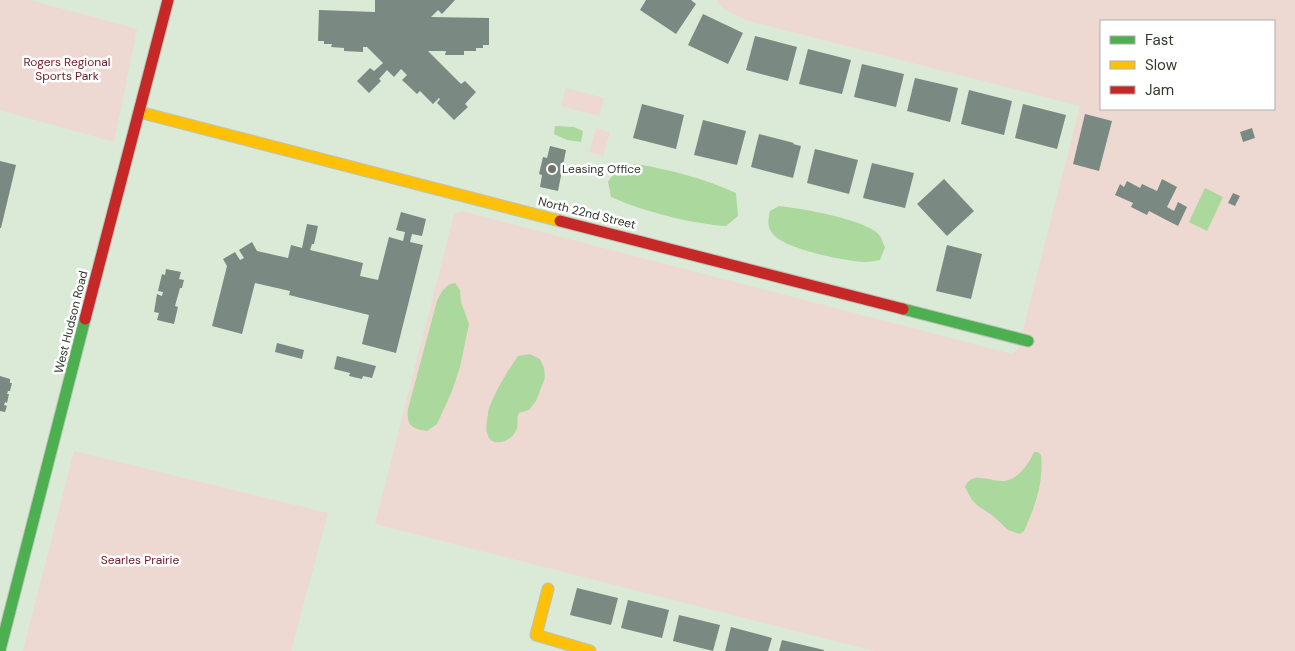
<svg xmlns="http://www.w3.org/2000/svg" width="1295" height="651" viewBox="0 0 1295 651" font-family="'DM Sans',sans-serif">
<rect width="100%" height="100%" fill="#dbe9d7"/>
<g fill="#edd9d1" fill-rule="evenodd">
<polygon points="0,0 30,0 137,29 114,142 0,110"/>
<path d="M716,0H1295V651H874L375,524L454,214L461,211L1012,354L1018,349L1080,106L745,20L725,10ZM1101,21H1274V109H1101Z"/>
<polygon points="566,88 604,98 599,116 561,106"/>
<polygon points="596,128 610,132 603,156 589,152"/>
<polygon points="74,451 328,513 291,651 23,651"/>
</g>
<g fill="#abd89d">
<polygon points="555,126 574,127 583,131 581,142 567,140 554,134"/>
<path d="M636,164C671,170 703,178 736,193L738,216L726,226C692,224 642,211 611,197L608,182L617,169Z"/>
<polygon points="1205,188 1223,197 1207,231 1189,222"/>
<path d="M779,206C799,208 870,220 880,236C882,239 883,244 885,247L880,260C875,261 869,262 864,262C845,261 783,249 772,233C767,226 768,220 770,211Z"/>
<path d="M455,283L460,290L461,302L469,324L460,367L452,391L437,424L427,431C412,429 406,425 408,409L437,301C441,293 445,284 455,283Z"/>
<path d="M530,354L540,359L544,368L545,378L536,401L529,410L519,413C515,421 521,424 514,434C508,442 493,447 488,436C485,429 487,421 488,414C490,399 509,369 518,356Z"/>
<path d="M1034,452H1038L1041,455C1044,481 1035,507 1024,531L1020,534L1008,530L992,515L978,506L972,500L965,487C972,470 990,482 1004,481C1018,480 1029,463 1034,452Z"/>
</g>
<g fill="#7a8a82">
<polygon points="375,0 455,0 442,14 438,10 431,17 489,18 489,45 483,45 483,48 476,48 476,51 464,51 464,55 445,55 446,51 428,51 461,84 465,81 476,92 465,104 468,107 454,120 437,103 440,99 439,98 433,104 420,91 417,94 402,80 407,75 401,69 394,77 387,70 379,79 381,81 369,93 357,81 370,68 374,71 383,63 367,47 363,47 363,52 344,51 344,48 331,47 332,44 324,44 324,41 318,41 319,10 375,12"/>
<polygon points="646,0 691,0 696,4 676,34 640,10"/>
<polygon points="703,14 743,33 728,64 688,45"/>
<polygon points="755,36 797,47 788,81 746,70"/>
<polygon points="808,49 851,60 842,94 799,84"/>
<polygon points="862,64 904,74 896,107 854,97"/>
<polygon points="915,78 958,88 950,122 907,111"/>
<polygon points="969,90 1012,101 1004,135 961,124"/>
<polygon points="642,104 684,115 676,149 633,138"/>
<polygon points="1023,104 1066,115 1057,149 1015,138"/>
<polygon points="1085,114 1112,121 1099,171 1073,164"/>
<polygon points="703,120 746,131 737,165 694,155"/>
<polygon points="1252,128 1255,138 1243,142 1240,132"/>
<polygon points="759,134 794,143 793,144 801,146 793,178 751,167"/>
<polygon points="550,146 566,150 558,191 540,187 542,175 539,174 543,157 547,158"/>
<polygon points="815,149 858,160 849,194 807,183"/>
<polygon points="0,161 16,165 1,228 0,228"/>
<polygon points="872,163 914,173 905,208 863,198"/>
<polygon points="944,179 974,211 947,236 917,204"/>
<polygon points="1162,179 1177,187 1167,207 1174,211 1178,202 1187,207 1178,226 1149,211 1147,215 1131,207 1133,203 1115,195 1120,184 1124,187 1127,181 1140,188 1142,184 1157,191"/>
<polygon points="1233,193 1240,196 1235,206 1228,203"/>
<polygon points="401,212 426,219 422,236 412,234 410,242 423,245 396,353 362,344 369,315 289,295 290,291 255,283 242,334 212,326 227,266 223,259 235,252 240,260 244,258 239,250 252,242 257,251 288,258 291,245 302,248 307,224 318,226 314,244 312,244 310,250 363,263 360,276 378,280 389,237 403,241 405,232 396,230"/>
<polygon points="947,245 982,254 971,299 936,291"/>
<polygon points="166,269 181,272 179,279 184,280 182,288 180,288 175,306 178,307 174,324 157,320 159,313 154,312 157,294 162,296 163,292 158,291 162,274 165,275"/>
<polygon points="277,343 304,350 302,359 275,352"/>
<polygon points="337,356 376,366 372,378 363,376 362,379 349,376 350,373 334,369"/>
<polygon points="0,376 10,379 10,383 12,383 10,391 8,391 7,394 9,394 7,403 5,402 4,405 7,406 5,412 0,411"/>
<polygon points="577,588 618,598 611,625 570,615"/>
<polygon points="628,600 669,610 662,638 621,628"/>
<polygon points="679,615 720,625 713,651 673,641"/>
<polygon points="731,627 772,638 768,651 725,651"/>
<polygon points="782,640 824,650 824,651 779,651"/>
</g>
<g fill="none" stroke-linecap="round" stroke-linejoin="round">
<g stroke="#bac4b6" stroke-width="13">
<g id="fast">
<polyline points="903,309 1028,341"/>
<polyline points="0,650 85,319"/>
</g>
</g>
<g stroke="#bac4b6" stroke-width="13">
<g id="slow">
<polyline points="139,112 560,221"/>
<polyline points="548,589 536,635 590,651"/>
</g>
</g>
<g stroke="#bac4b6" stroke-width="13">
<g id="jam">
<polyline points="560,221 903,309"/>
<polyline points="85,319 168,0"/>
</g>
</g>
<use href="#fast" stroke="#4caf50" stroke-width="11"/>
<use href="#slow" stroke="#ffc107" stroke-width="11"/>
<use href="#jam" stroke="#c62828" stroke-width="11"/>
</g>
<circle fill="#6b7768" stroke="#fff" stroke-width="2" cx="552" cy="169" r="5"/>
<g text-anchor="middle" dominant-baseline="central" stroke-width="5" stroke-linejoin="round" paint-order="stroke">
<g font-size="12" fill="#6e1723" stroke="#fff">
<text x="67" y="62">Rogers Regional<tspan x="67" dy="14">Sports Park</tspan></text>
<text x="140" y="560">Searles Prairie</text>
</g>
<g font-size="12" fill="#2f392c" stroke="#fff" text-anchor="start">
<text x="562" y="169">Leasing Office</text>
</g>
<g font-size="12" fill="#2f392c" stroke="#fff">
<text transform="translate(587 213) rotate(14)">North 22nd Street</text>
<text transform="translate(71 322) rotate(-76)">West Hudson Road</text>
</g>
</g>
<rect x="1100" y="20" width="175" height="90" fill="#ffffff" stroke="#acb0ab"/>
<rect x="1110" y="36" width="25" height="8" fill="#4caf50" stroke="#acb0ab"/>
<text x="1145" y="45" font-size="15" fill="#2f392c">Fast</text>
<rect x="1110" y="61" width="25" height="8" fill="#ffc107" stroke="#acb0ab"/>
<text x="1145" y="70" font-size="15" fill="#2f392c">Slow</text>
<rect x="1110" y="86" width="25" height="8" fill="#c62828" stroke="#acb0ab"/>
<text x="1145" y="95" font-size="15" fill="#2f392c">Jam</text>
</svg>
